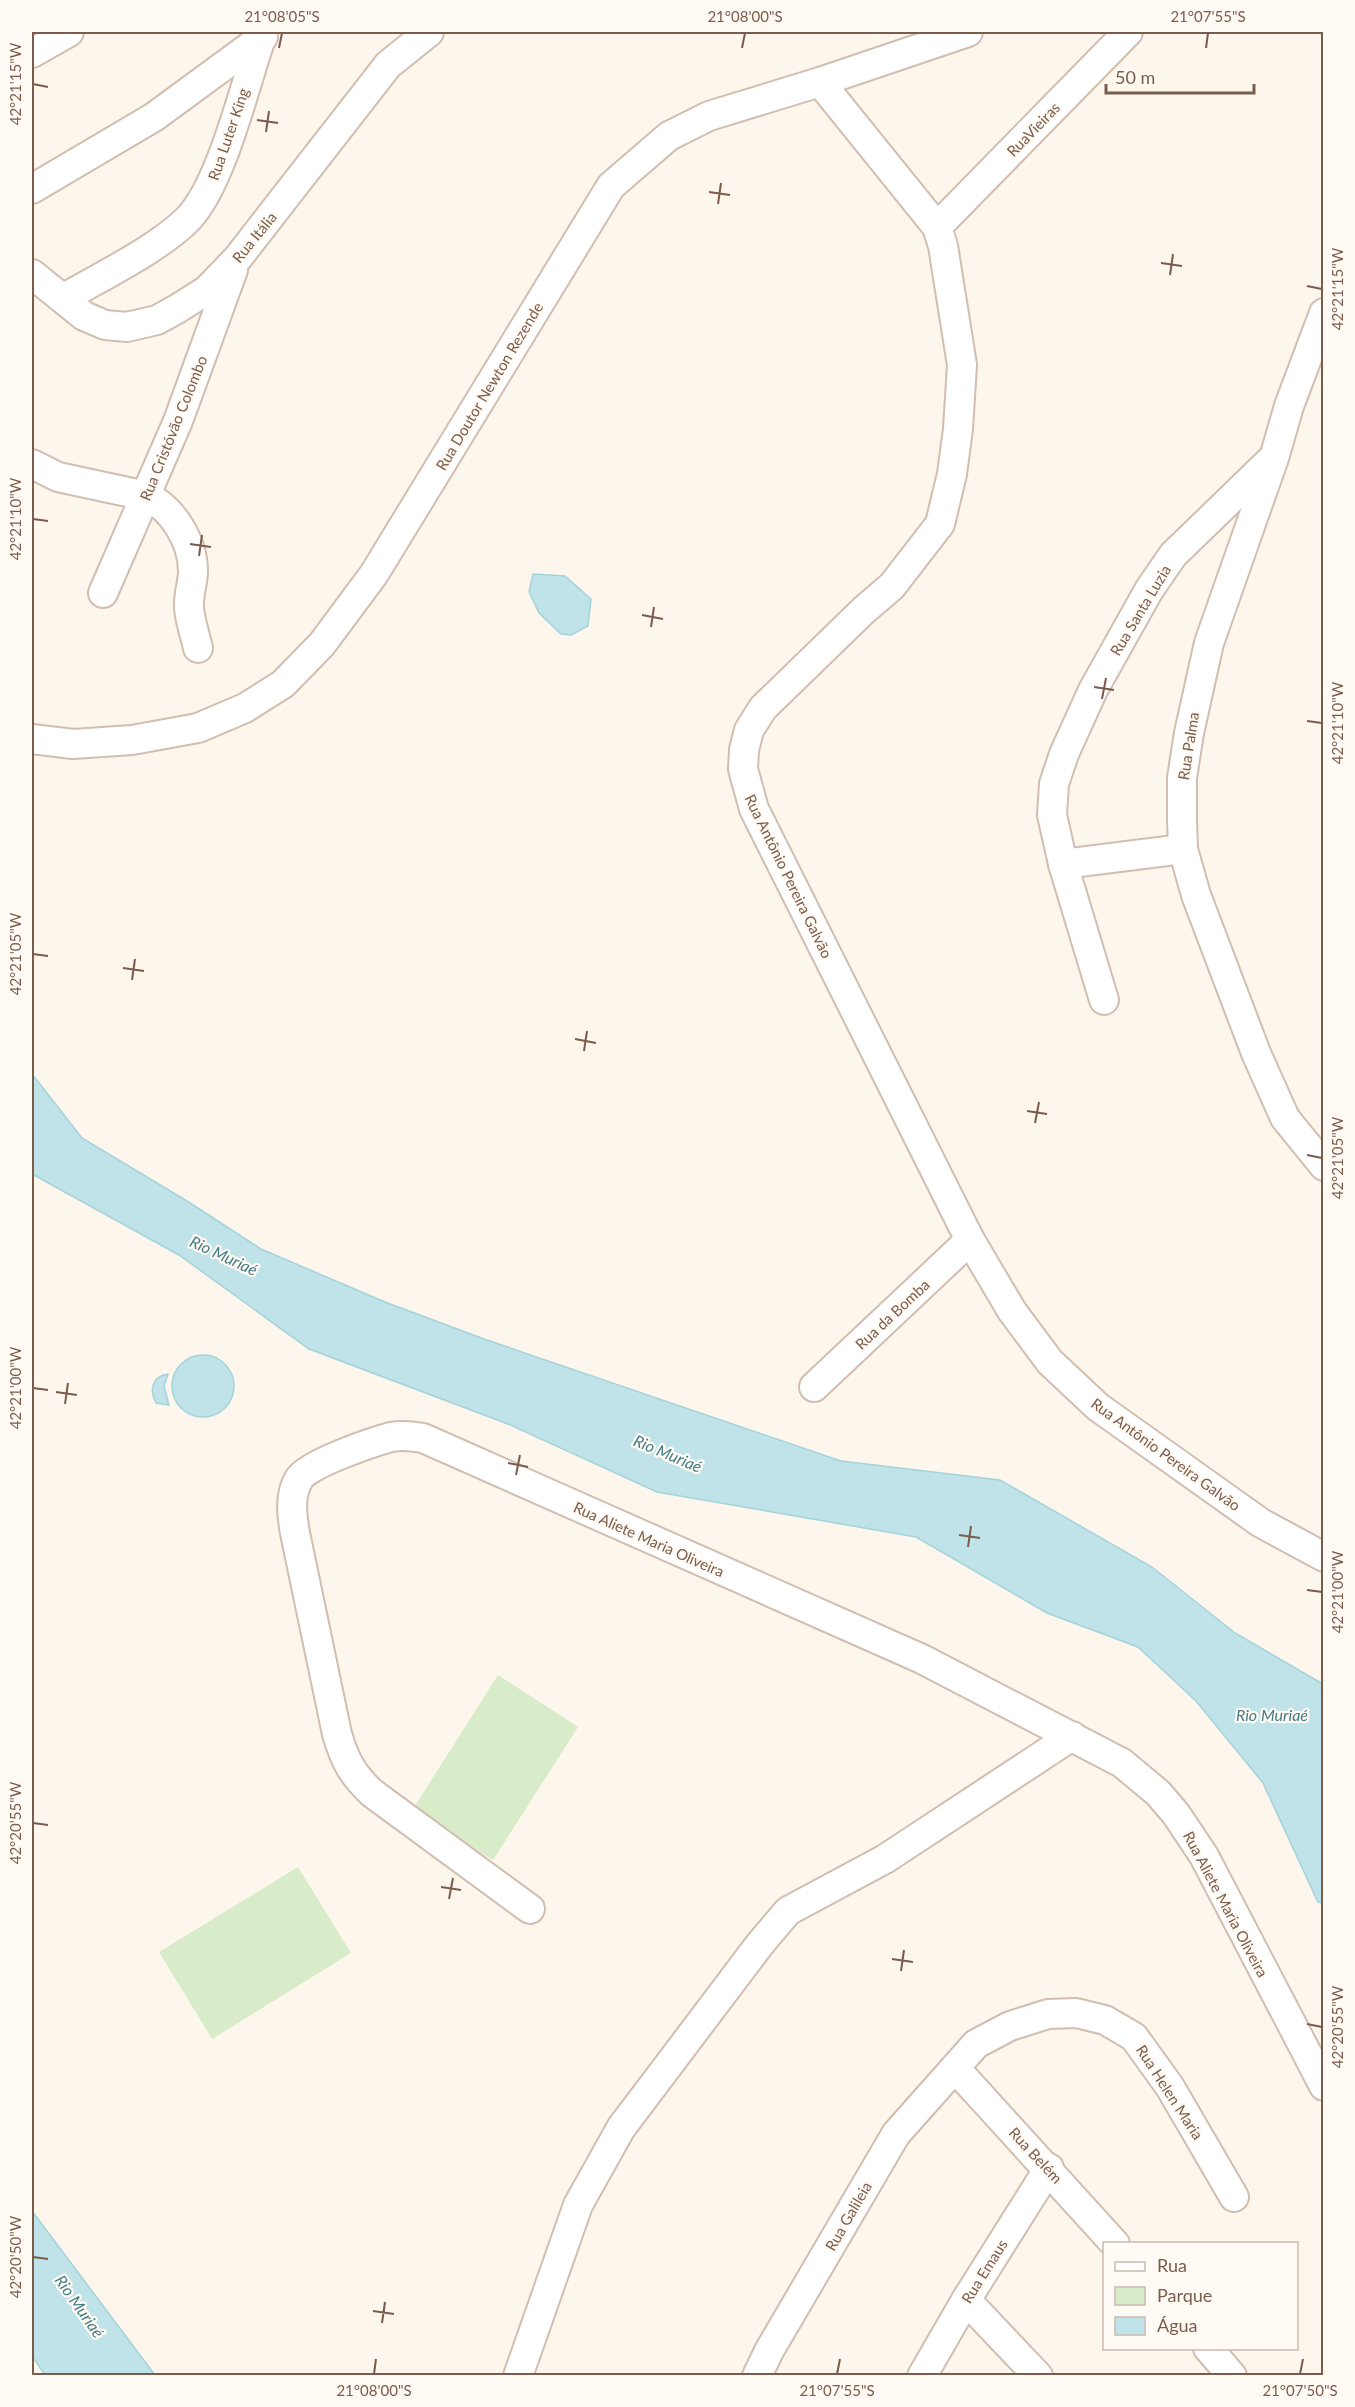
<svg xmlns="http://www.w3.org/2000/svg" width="1355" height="2407" viewBox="0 0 1355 2407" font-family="Lato,sans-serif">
<rect width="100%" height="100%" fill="#fdf6ec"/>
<g fill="#d8ecc9">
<polygon points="498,1675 578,1727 493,1860 413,1809"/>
<polygon points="298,1867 351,1953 212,2039 159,1952"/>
</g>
<g fill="#bfe3e8" stroke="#a5d3da" stroke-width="1.5">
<polygon points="533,574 565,576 591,599 588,626 571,635 561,634 539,613 529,592"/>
<polygon points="32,1074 82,1138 187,1201 261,1249 385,1302 484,1339 841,1461 1000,1480 1152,1567 1235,1633 1323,1684 1323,1903 1318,1902 1263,1783 1196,1701 1138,1647 1047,1613 916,1537 657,1492 508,1424 309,1349 179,1255 32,1174"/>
<circle cx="203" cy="1386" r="31"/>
<path d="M168,1374L164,1386L169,1405L156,1403C149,1390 152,1376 168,1374Z"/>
<polygon points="32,2211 155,2375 45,2375 32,2356"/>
</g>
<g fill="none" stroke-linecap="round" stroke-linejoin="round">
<g stroke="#d1beb0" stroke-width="32">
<g id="minor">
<polyline points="32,53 69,32"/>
<polyline points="820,82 937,227 943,246 962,365 958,429 952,474 940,524 892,586 864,610 763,708 749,730 744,750 743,769 754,809 970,1240 1012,1311 1050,1362 1098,1407 1261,1523 1324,1557"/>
<polyline points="32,189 154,117 263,37"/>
<polyline points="937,227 1128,32"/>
<polyline points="32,274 84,316 105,325 127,327 157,320 177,309 207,290 237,259 388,65 429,32"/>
<path d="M64,298C102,276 158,249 188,219C221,185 244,88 260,41"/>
<polyline points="1324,313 1289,406 1274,458 1209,643 1189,733 1182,778 1182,820 1183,849 1196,895 1256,1053 1285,1118 1324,1166"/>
<path d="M32,464L58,477L146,496C173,508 193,542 193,571C193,583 188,595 189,608C190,621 195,635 198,648"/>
<polyline points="103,593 178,421 233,270"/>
<polyline points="32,739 73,744 132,740 198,728 245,708 283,684 322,644 374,574 611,186 669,136 709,116 820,82 968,32"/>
<polyline points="1063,864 1183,849"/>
<polyline points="1104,1000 1063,864 1052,815 1054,784 1064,754 1093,690 1149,590 1173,555 1270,461"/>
<polyline points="814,1387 970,1240"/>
<path d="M530,1909L372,1793C352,1774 345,1761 337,1734L295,1533C292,1516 289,1495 299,1479C307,1464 373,1442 391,1437C401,1435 412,1436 423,1438L922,1659L1122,1763L1158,1793L1176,1814L1204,1856L1324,2086"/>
<polyline points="955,2068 1115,2244"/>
<polyline points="966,2300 1038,2376"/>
<polyline points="1208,2348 1232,2376"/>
<polyline points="518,2376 578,2205 621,2128 760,1944 788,1911 885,1859 1072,1736"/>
<polyline points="757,2376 769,2351 896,2134 976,2044 1010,2026 1048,2014 1076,2013 1105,2020 1134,2037 1170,2087 1234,2197"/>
<polyline points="922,2376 966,2300 1049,2168"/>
</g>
</g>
<use href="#minor" stroke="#fff" stroke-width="28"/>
</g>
<path fill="none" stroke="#7a5c4d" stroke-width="2" d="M279,48L282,33M742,48L745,33M1206,48L1208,33M33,84L48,87M257,120L278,123M266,132L269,111M709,192L730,195M718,204L721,183M1161,263L1182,266M1170,275L1173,254M1307,286L1322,289M33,519L48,521M190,544L211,547M199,556L202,535M642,615L663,619M651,627L654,607M1094,687L1114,690M1102,699L1106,678M1307,721L1322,723M33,954L48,956M123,968L144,971M132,980L135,959M575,1039L596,1043M584,1051L587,1031M1027,1111L1047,1114M1035,1123L1039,1102M1307,1155L1322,1158M33,1388L48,1390M56,1392L77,1395M65,1404L68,1383M508,1463L528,1467M516,1475L520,1455M959,1535L980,1538M968,1547L971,1526M1307,1590L1322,1592M33,1823L48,1825M441,1887L461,1890M449,1899L453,1878M892,1959L913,1962M901,1971L904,1950M1307,2024L1322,2027M33,2257L48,2259M373,2311L394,2314M382,2323L385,2302M374,2374L376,2359M837,2374L840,2359M1300,2374L1303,2359"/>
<g text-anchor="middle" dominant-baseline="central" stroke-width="4.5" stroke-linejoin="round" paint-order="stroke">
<g font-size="15" fill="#7a5c4d" stroke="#fffaf3">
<text transform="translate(1033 129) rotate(-46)">RuaVieiras</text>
<text transform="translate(228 134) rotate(-71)">Rua Luter King</text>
<text transform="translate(254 237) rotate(-51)">Rua Itália</text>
<text transform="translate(489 386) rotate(-59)">Rua Doutor Newton Rezende</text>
<text transform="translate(173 428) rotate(-68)">Rua Cristóvão Colombo</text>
<text transform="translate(1140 610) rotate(-59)">Rua Santa Luzia</text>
<text transform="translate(1188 746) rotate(-81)">Rua Palma</text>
<text transform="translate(789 876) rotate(64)">Rua Antônio Pereira Galvão</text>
<text transform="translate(892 1314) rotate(-43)">Rua da Bomba</text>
<text transform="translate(1166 1454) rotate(36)">Rua Antônio Pereira Galvão</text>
<text transform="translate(649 1539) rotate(24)">Rua Aliete Maria Oliveira</text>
<text transform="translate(1226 1904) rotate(62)">Rua Aliete Maria Oliveira</text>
<text transform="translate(1170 2092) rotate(57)">Rua Helen Maria</text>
<text transform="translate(1036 2155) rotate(47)">Rua Belém</text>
<text transform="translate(848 2216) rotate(-60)">Rua Galileia</text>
<text transform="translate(984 2271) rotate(-58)">Rua Emaus</text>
</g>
<g font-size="16" font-style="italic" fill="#437c86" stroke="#fffaf3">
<text transform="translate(224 1255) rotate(25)">Rio Muriaé</text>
<text transform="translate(668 1453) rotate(23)">Rio Muriaé</text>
<text x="1272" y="1714">Rio Muriaé</text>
<text transform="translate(80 2306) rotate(55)">Rio Muriaé</text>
</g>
</g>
<rect width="1355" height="2407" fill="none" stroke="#fffaf3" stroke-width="66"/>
<rect x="1103" y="2242" width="195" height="108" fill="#fffaf3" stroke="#cabbb1" stroke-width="1.5"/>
<rect x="1115" y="2262" width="30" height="9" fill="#ffffff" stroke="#cabbb1" stroke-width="1.5"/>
<text x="1157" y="2272" font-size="18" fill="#7a5c4d">Rua</text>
<rect x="1115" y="2287" width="30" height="18" fill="#d8ecc9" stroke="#cabbb1" stroke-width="1.5"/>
<text x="1157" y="2302" font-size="18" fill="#7a5c4d">Parque</text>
<rect x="1115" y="2317" width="30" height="18" fill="#bfe3e8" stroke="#cabbb1" stroke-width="1.5"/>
<text x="1157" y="2332" font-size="18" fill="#7a5c4d">Água</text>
<path d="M1106 84v9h148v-9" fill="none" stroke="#7a5c4d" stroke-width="3"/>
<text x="1115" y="84" font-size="18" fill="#7a5c4d" stroke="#fffaf3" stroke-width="4.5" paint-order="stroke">50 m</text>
<rect x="33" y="33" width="1289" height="2341" fill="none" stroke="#7a5c4d" stroke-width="2"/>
<g font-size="15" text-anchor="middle" fill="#7a5c4d">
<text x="282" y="22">21°08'05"S</text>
<text x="745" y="22">21°08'00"S</text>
<text x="1208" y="22">21°07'55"S</text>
<text transform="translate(16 84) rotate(-90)" y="5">42°21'15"W</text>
<text transform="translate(1338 289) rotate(-90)" y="5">42°21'15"W</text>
<text transform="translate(16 519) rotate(-90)" y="5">42°21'10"W</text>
<text transform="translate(1338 723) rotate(-90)" y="5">42°21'10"W</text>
<text transform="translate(16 954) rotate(-90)" y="5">42°21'05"W</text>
<text transform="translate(1338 1158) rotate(-90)" y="5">42°21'05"W</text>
<text transform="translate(16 1388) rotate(-90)" y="5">42°21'00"W</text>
<text transform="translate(1338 1592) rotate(-90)" y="5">42°21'00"W</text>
<text transform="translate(16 1823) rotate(-90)" y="5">42°20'55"W</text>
<text transform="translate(1338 2027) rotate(-90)" y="5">42°20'55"W</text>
<text transform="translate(16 2257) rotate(-90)" y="5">42°20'50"W</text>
<text x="374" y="2396">21°08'00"S</text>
<text x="837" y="2396">21°07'55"S</text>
<text x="1300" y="2396">21°07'50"S</text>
</g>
</svg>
